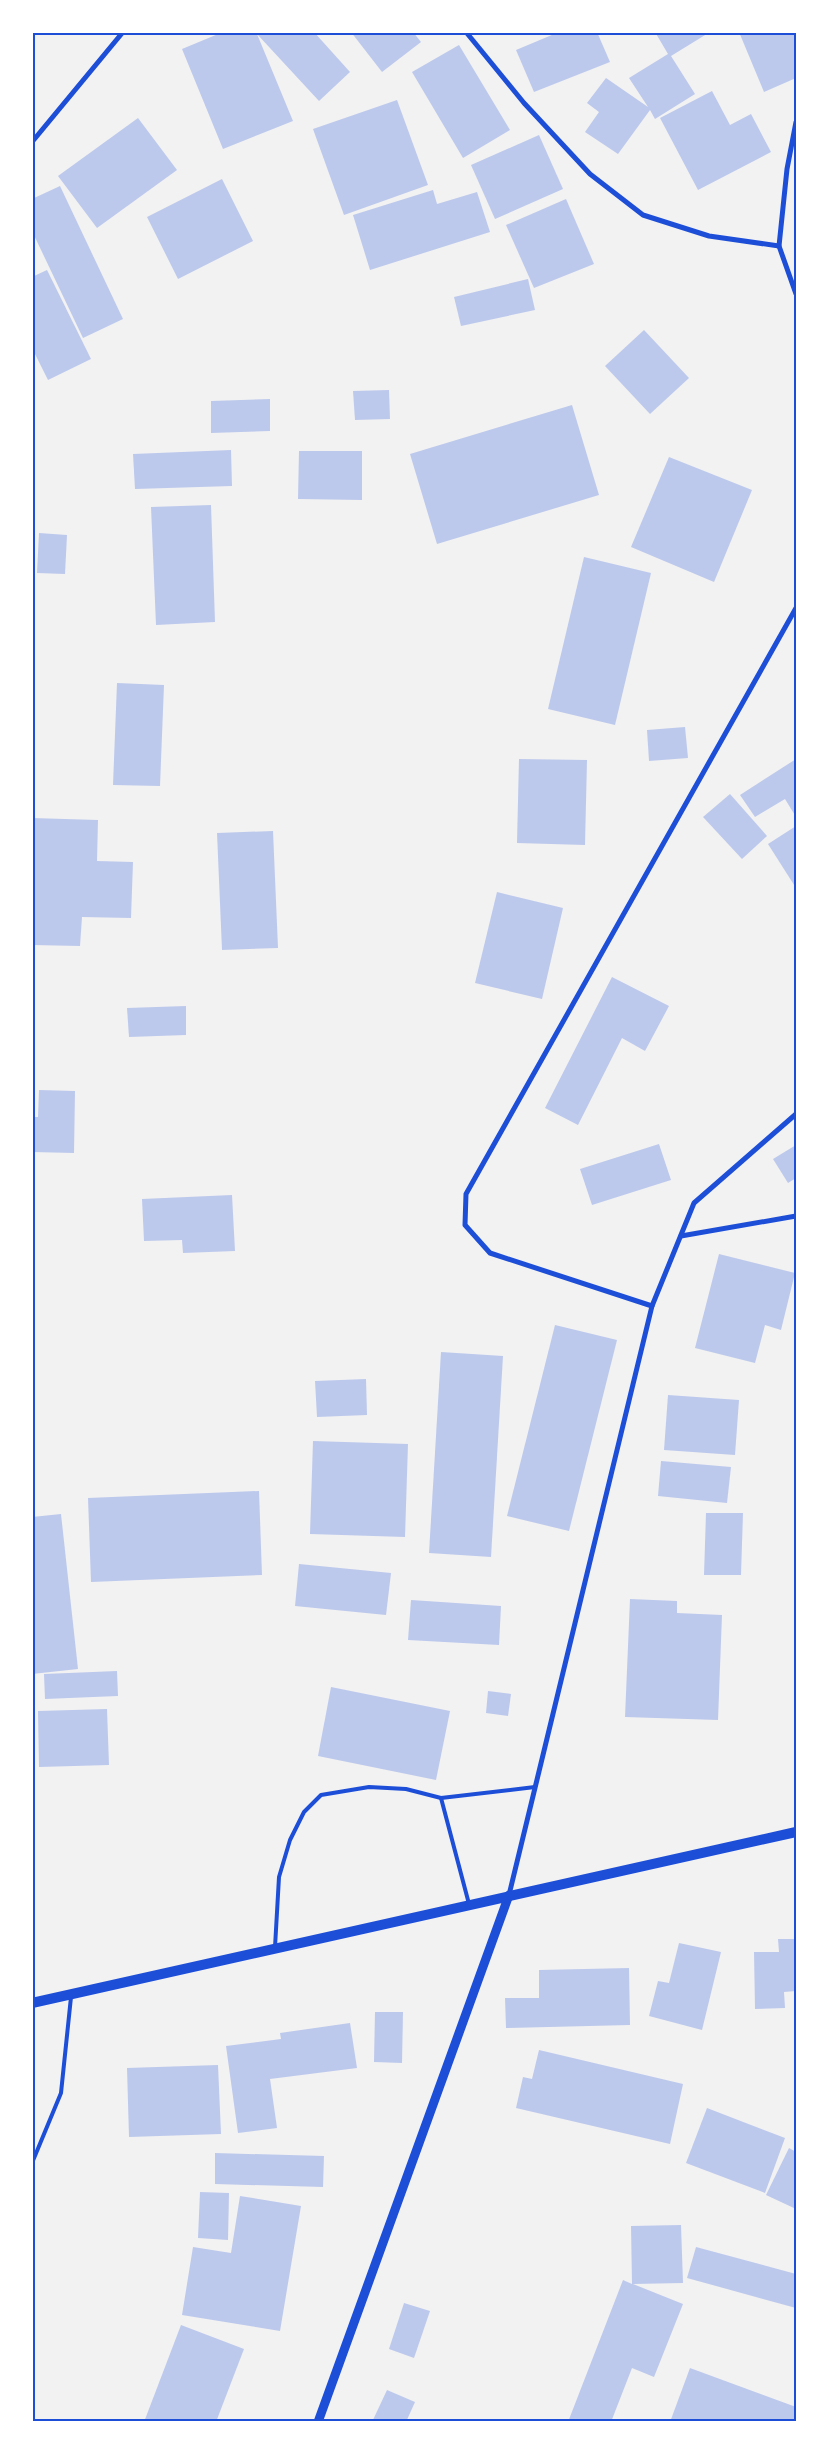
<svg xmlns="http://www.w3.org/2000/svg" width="829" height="2454" viewBox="0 0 829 2454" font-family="'Archivo Narrow',sans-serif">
<rect width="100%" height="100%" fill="#f2f2f2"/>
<g fill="#bdc9ec">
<polygon points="223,32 314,32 350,72 319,101 257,34 293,121 223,149 182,49"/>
<polygon points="351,32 413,32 421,42 382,72"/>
<polygon points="559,32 597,32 610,62 534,92 516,50"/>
<polygon points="655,32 710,32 671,56 695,94 655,119 650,110 618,154 585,132 599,112 587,103 606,78 648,107 629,78 668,54"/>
<polygon points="739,32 793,32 796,40 796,78 764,92"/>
<polygon points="459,45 510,130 463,158 412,72"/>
<polygon points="712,91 730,125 751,114 771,152 698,190 660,118"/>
<polygon points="397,100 428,185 344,215 313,129"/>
<polygon points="138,118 177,170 97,228 58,176"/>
<polygon points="539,135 563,189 495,219 471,165"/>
<polygon points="222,179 253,241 178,279 147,217"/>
<polygon points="60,186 123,319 83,338 32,231 32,199"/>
<polygon points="433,190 437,204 477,192 490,232 370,270 353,215"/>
<polygon points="566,199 594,264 534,288 506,225"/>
<polygon points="47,270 91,359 48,380 32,348 32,277"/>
<polygon points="528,279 535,310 461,326 454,297"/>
<polygon points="644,330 689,378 650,414 605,366"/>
<polygon points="389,390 390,419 355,420 353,391"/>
<polygon points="270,399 270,431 211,433 211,401"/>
<polygon points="572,405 599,495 437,544 410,454"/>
<polygon points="231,450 232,486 135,489 133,454"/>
<polygon points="299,451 362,451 362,500 298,499"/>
<polygon points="669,457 752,490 714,582 631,547"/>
<polygon points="211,505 215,622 156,625 151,507"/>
<polygon points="39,533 67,535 65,574 37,573"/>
<polygon points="584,557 651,573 615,725 548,709"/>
<polygon points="32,585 35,620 32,620"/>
<polygon points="117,683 164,685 160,786 113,785"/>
<polygon points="685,727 688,758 649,761 647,730"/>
<polygon points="519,759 587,760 585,845 517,843"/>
<polygon points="796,759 796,817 785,799 755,817 740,795"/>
<polygon points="730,794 767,836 742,859 703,817"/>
<polygon points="32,818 98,820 97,861 133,862 131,918 82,917 80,946 32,945"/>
<polygon points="796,826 796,888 768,844"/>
<polygon points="273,831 278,948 222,950 217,833"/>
<polygon points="497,892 563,908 542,999 475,983"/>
<polygon points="612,977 669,1006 645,1051 622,1038 578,1125 545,1108"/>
<polygon points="186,1006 186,1035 129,1037 127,1008"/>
<polygon points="39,1090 75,1091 74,1153 32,1152 32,1117 38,1117"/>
<polygon points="659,1144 671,1180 592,1205 580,1169"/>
<polygon points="796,1145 796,1178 788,1183 773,1159"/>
<polygon points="232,1195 235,1251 183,1253 182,1240 144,1241 142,1199"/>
<polygon points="719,1254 795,1273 781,1330 765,1325 755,1363 695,1348"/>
<polygon points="555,1325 617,1340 569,1531 507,1516"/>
<polygon points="441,1352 503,1356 491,1557 429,1553"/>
<polygon points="366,1379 367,1415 317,1417 315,1381"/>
<polygon points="668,1395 739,1400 735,1455 664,1450"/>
<polygon points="313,1441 408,1444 405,1537 310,1534"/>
<polygon points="661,1461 731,1467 727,1503 658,1496"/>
<polygon points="259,1491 262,1575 91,1582 88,1498"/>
<polygon points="706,1513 743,1513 741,1575 704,1575"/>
<polygon points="61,1514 78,1669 32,1674 32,1517"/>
<polygon points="299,1564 391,1573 386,1615 295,1606"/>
<polygon points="630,1599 677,1601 677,1613 722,1615 718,1720 625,1717"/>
<polygon points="411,1600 501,1606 499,1645 408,1640"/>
<polygon points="117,1671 118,1696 45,1699 44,1674"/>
<polygon points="331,1687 450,1711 436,1780 318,1756"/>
<polygon points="488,1691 511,1694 508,1716 486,1713"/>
<polygon points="107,1709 109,1765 39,1767 38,1711"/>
<polygon points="778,1939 796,1939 796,1991 784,1992 785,2008 755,2009 754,1952 779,1952"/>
<polygon points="679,1943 721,1952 702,2030 649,2016 658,1981 669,1983"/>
<polygon points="629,1968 630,2025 506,2028 505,1998 539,1998 539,1970"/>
<polygon points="375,2012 403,2012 402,2063 374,2062"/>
<polygon points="350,2023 357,2068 270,2079 277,2128 238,2133 226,2046 281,2039 280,2033"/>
<polygon points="539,2050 683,2084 670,2144 516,2108 523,2077 532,2079"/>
<polygon points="218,2065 221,2134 129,2137 127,2068"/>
<polygon points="707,2108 785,2138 765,2193 686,2163"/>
<polygon points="789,2148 796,2152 796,2209 766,2195"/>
<polygon points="215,2153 324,2156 323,2187 215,2184"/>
<polygon points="200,2192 229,2193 228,2240 198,2238"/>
<polygon points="240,2196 301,2206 280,2331 182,2315 193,2247 231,2253"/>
<polygon points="681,2225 683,2283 633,2284 683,2304 654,2377 632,2368 611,2422 568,2422 623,2280 632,2284 631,2226"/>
<polygon points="696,2247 796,2274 796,2308 687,2278"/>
<polygon points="404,2303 430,2311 414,2358 389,2349"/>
<polygon points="181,2325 244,2349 216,2422 144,2422"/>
<polygon points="690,2368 796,2407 795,2422 670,2422"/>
<polygon points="387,2390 415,2402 406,2422 372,2422"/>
</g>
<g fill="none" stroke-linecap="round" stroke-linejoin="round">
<g stroke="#1d4ed8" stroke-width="4">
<polyline points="441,1798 535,1787"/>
<polyline points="275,1947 279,1877 290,1840 304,1812 321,1795 369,1787 406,1789 441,1798 469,1904"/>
<polyline points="32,2163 61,2093 71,1997"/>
</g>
<g stroke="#1d4ed8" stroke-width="5">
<polyline points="466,32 524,103 590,174 643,215 709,236 779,246"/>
<polyline points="796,122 787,169 779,246 796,294"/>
<polyline points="32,142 123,32"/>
<polyline points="681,1236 796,1216"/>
<polyline points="652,1306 490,1253 465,1225 466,1194 796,608"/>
<polyline points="509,1895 652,1306 694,1203 796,1114"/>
</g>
<polyline stroke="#1d4ed8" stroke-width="9" points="318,2422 509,1895"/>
<polyline stroke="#1d4ed8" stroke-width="10" points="32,2003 796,1832"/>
</g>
<rect width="829" height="2454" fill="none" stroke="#ffffff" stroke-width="68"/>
<rect x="34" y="34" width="761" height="2386" fill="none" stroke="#1d4ed8" stroke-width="2"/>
</svg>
